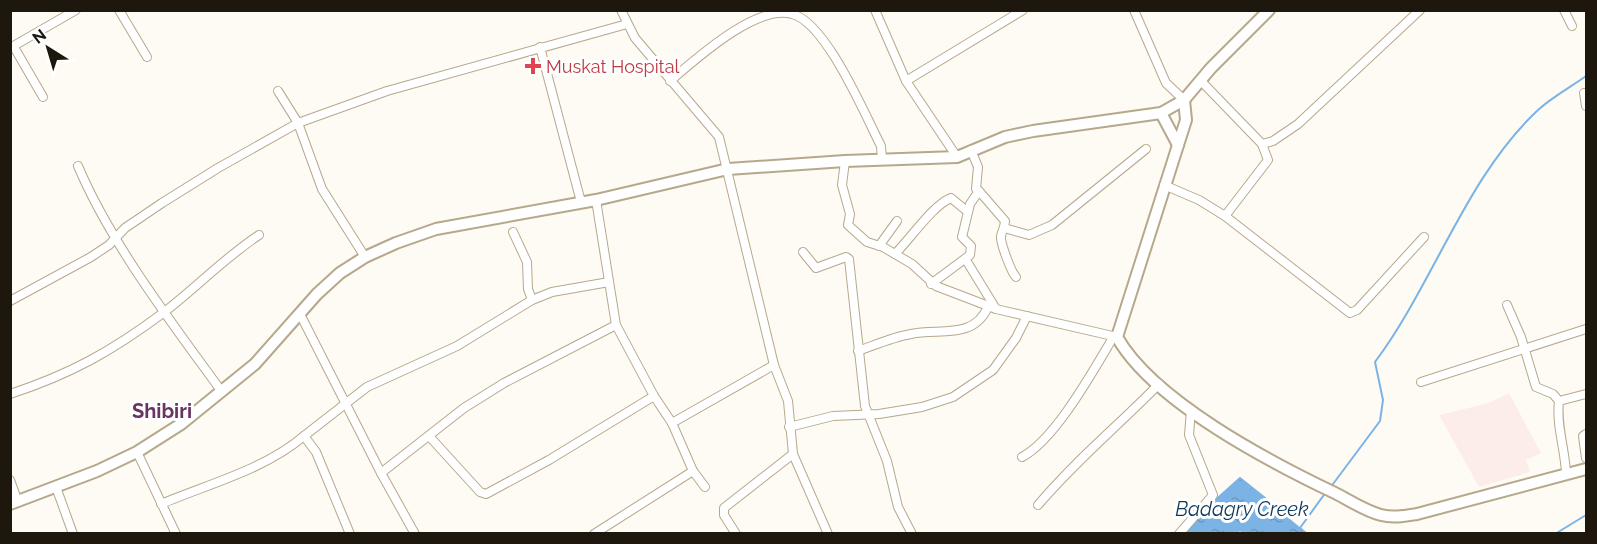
<svg xmlns="http://www.w3.org/2000/svg" width="1597" height="544" viewBox="0 0 1597 544" font-family="Raleway,sans-serif">
<defs>
<pattern id="water-ripples" width="26" height="14" patternUnits="userSpaceOnUse" patternTransform="scale(1.5)"><rect width="26" height="14" fill="#7bb3e5"/><path d="M2 4q2-2 4 0t4 0M15 11q2-2 4 0t4 0" fill="none" stroke="#6a99c3"/></pattern>
</defs>
<rect width="100%" height="100%" fill="#fefbf5"/>
<polygon fill="#fdedea" points="1509,393 1541,453 1526,460 1530,472 1479,487 1439,415 1489,403"/>
<polygon fill="url(#water-ripples)" points="1240,478 1307,533 1243,534 1240,531 1237,534 1186,534 1183,528"/>
<g fill="none" stroke-linecap="round" stroke-linejoin="round">
<g stroke="#7bb3e5" stroke-width="2">
<path d="M1330,488L1380,421L1383,400L1375,362C1434,283 1466,177 1538,110C1552,97 1571,87 1586,76"/>
<polyline points="1211,504 1240,478 1285,514"/>
<polyline points="1300,528 1307,534"/>
<polyline points="1299,534 1300,528 1326,492"/>
<polyline points="1555,534 1586,515"/>
</g>
<g stroke="#b6a88b" stroke-width="10">
<g id="street">
<polyline points="119,10 147,57"/>
<polyline points="621,10 635,38 719,137 774,365 788,401 793,454 828,534"/>
<polyline points="875,10 906,81 957,157"/>
<polyline points="1134,10 1166,83 1184,100"/>
<polyline points="1564,10 1572,26"/>
<polyline points="14,47 43,97"/>
<polyline points="540,47 581,202"/>
<polyline points="10,48 76,10"/>
<path d="M670,81C696,59 756,4 792,14C826,22 865,115 881,146L882,160"/>
<polyline points="906,81 1023,10"/>
<polyline points="1201,81 1262,144 1273,141 1298,124 1420,10"/>
<polyline points="278,91 298,123 322,189 365,257"/>
<polyline points="1584,93 1586,106"/>
<polyline points="845,161 842,185 850,214 848,225 867,242 883,247 912,264 936,286 996,309 1117,337"/>
<path d="M78,166C111,244 172,323 222,392"/>
<polyline points="1164,185 1199,200 1225,216 1350,313 1357,310 1424,237"/>
<path d="M979,191L1005,221C1005,227 1002,231 1001,236C1000,242 1011,272 1016,277"/>
<polyline points="596,200 616,325 654,396 672,423 693,471 705,487"/>
<polyline points="1225,216 1268,160 1262,144"/>
<polyline points="1004,228 1029,235 1052,225 1146,149"/>
<polyline points="513,232 527,262 528,289 532,300"/>
<polyline points="879,246 897,221"/>
<polyline points="803,252 816,268 846,257 849,259 865,406 887,461 898,507 912,534"/>
<path d="M895,254C911,238 933,205 951,198L968,212"/>
<polyline points="966,260 996,309"/>
<polyline points="931,284 970,255 971,246 962,237 970,204 979,191 976,189 978,167 971,150"/>
<polyline points="10,301 91,257 109,245 125,228 162,203 218,168 298,123 387,91 627,24"/>
<path d="M1507,305L1521,337L1536,387L1553,394L1559,401C1556,425 1565,449 1566,473"/>
<polyline points="300,314 381,473 415,534"/>
<path d="M858,351C875,345 893,337 911,334C940,328 973,340 988,307"/>
<polyline points="1421,382 1586,329"/>
<path d="M10,394C71,374 112,351 163,313C196,288 224,258 259,235"/>
<polyline points="1559,401 1586,394"/>
<polyline points="672,423 774,365"/>
<polyline points="789,427 833,416 879,414 922,407 953,397 993,370 1016,338 1027,316"/>
<polyline points="1586,434 1583,436 1586,458"/>
<polyline points="304,436 367,387 457,346 532,300 552,292 609,282"/>
<polyline points="429,436 480,492 486,494 549,460 654,396"/>
<polyline points="137,452 176,534"/>
<path d="M1022,457C1056,439 1094,369 1114,336"/>
<polyline points="381,473 464,408 504,383 616,325"/>
<polyline points="10,480 18,502"/>
<polyline points="56,487 73,534"/>
<path d="M161,504C208,484 264,470 304,436L316,452L350,534"/>
<path d="M1038,505C1075,461 1119,425 1159,384"/>
<polyline points="594,534 693,471"/>
<polyline points="736,534 724,515 724,508 793,454"/>
<polyline points="1179,534 1213,495 1189,435 1191,410"/>
</g>
</g>
<g stroke="#b6a88b" stroke-width="14">
<g id="secondary">
<path d="M1184,100L1186,120L1117,337C1153,401 1270,462 1335,493C1349,500 1365,511 1381,515C1393,518 1404,516 1417,514L1586,469"/>
<polyline points="1161,113 1178,145"/>
<polyline points="10,504 97,471 137,452 181,424 255,364 317,294 340,273 365,257 396,243 436,229 596,200 728,169 845,161 957,157 1005,137 1033,131 1161,113 1184,100 1211,68 1269,10"/>
</g>
</g>
<use href="#street" stroke="#fff" stroke-width="8"/>
<use href="#secondary" stroke="#fff" stroke-width="10"/>
</g>
<path fill="#e0444e" stroke="#fff" stroke-width="2" d="M530 57h6v6h6v6h-6v6h-6v-6h-6v-6h6z"/>
<g text-anchor="middle" dominant-baseline="central" stroke-width="6" stroke-linejoin="round" paint-order="stroke">
<g font-size="18" fill="#be3a42" stroke="#fff" text-anchor="start">
<text x="546" y="66">Muskat Hospital</text>
</g>
<g font-size="20" font-weight="bold" fill="#683463" stroke="#fff">
<text x="162" y="411">Shibiri</text>
</g>
<g font-size="20" font-style="italic" fill="#0f395a" stroke="#fff">
<text x="1242" y="509">Badagry Creek</text>
</g>
</g>
<rect width="1597" height="544" fill="none" stroke="#1d170d" stroke-width="24"/>
<g transform="translate(48 48) rotate(323)" stroke="#ffffff" stroke-width="4.5" paint-order="stroke">
<path d="M0-4.5L10 22L0 15L-10 22Z" fill="#1d170d"/>
<text y="-9" font-size="16" font-weight="bold" text-anchor="middle" fill="#1d170d">N</text>
</g>
</svg>
